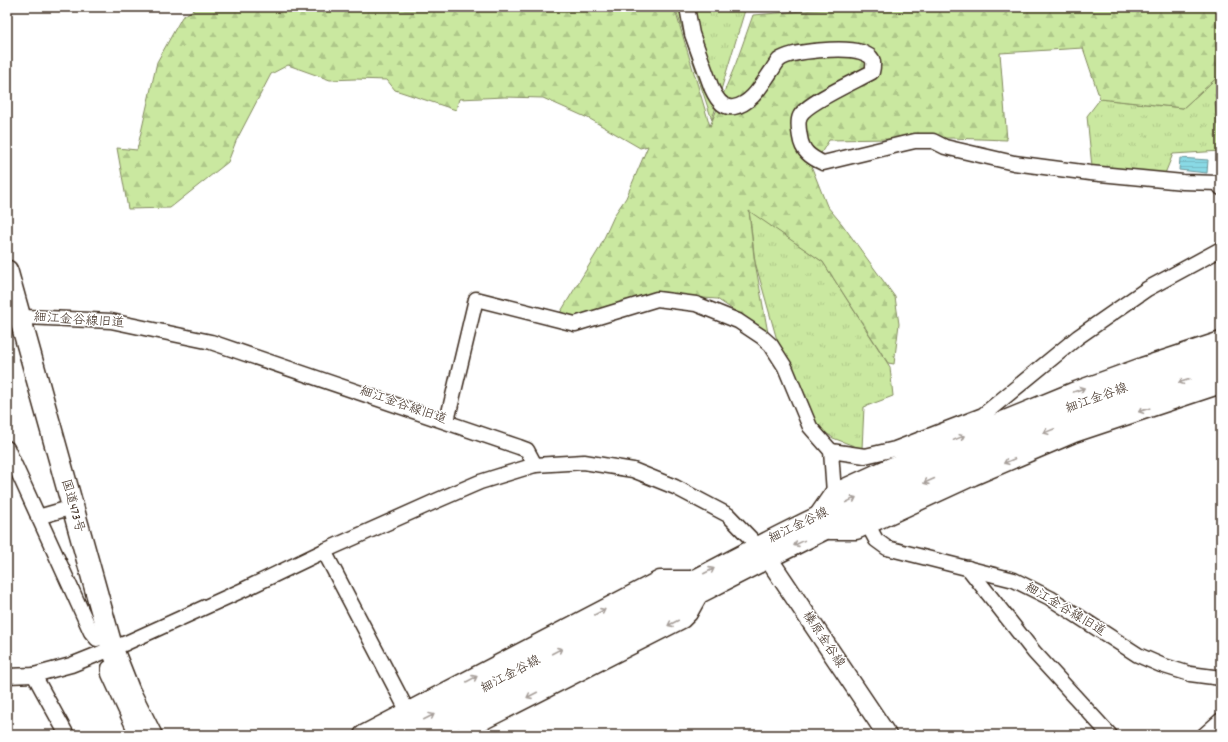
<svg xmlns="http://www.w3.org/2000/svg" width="1228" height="742" viewBox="0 0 1228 742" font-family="Dekko,'Klee One',sans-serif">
<defs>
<pattern id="grass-tufts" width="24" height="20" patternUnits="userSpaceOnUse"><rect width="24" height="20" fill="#cae8a0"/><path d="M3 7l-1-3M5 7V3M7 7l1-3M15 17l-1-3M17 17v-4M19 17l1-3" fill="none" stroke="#aec789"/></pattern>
<pattern id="forest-firs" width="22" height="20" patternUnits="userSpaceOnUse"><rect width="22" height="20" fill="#cae8a0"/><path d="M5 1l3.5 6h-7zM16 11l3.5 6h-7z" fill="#aec789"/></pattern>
<pattern id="water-rules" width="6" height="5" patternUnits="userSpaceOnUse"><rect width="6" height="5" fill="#89d9e5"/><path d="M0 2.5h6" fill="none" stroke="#77bac4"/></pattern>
</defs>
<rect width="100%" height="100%" fill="#fff"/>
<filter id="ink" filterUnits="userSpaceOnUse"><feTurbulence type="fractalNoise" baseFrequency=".025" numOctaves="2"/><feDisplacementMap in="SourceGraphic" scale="8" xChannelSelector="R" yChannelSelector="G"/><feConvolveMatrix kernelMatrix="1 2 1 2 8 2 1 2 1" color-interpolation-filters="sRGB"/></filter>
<g filter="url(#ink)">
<g fill="url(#grass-tufts)" stroke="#82895f">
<polygon points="675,7 719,7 745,10 712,120"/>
<polygon points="1221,74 1221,103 1215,102 1221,151 1173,154 1164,176 1092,167 1087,116 1100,99 1183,108"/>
<polygon points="749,210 823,262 890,367 893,396 864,407 862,449 833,438 817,426 804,402 777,340 755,262"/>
</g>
<polygon fill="url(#forest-firs)" stroke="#82895f" points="198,7 394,7 405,10 481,9 481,7 643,7 675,10 710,126 736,63 753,15 852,7 1221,7 1221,74 1183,108 1100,99 1083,48 1000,53 1007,140 951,138 829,140 812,168 827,206 842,224 895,297 899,324 894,364 888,363 823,262 749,211 754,257 768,333 717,299 663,295 580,318 560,313 599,249 615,214 626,198 648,146 640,148 590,119 543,98 505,97 459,99 456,110 395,90 387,80 355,79 330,80 288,65 271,74 236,141 228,162 170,208 128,209 117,148 137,150 157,62 182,17"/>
<polygon fill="url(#water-rules)" stroke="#6a9395" points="1180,158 1208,160 1207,173 1179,170"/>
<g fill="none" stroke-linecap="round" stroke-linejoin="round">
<g stroke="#3b2a1e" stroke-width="17">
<g id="minor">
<path d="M687,7L692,34L712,89C716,98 723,109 734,107C752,104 762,84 772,70C774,67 777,62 779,60C792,50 846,47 861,52C873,56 875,60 872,72C858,80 806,103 800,116C797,122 799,131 800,137C802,151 810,157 823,163L902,144L915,141H933L945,147L1014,163L1090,173L1183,182L1218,183L1221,188"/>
<polyline points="7,314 26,317 111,321 211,342 519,447 527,450 535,465"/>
<polyline points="447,421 476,299 575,324 657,299 696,304 738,321 762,337 771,345 785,367 810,427 831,451 834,493"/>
<polyline points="7,448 91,632 97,639"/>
<polyline points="831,451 865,456 895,449 983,415 1078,337 1147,289 1221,249"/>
<polyline points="38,517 73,507"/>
<polyline points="868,525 876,540 887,548 1014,580 1050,598 1138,655 1161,665 1190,674 1221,678"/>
<polyline points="324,551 408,712"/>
<polyline points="968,568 1034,652 1110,735"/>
<polyline points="109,668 109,674 137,735"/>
<polyline points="34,675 67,735"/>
<polyline points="7,676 34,675 71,665 126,643 245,589 324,551 436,501 480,482 535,465 584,462 633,470 675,487 728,515 758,546"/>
<polyline points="1204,735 1221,720"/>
</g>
</g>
<g stroke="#3b2a1e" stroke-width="21">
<g id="major">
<polyline points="818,516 834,493 891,467 1073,392 1142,367 1221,341"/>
<polyline points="830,530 856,530 973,476 1074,433 1221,384"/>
<polyline points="761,550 768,558 887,735"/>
<polyline points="468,728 682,619 688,613 697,597"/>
<polyline points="363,735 660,580 690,580"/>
<path d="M394,735C483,690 571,644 659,598C726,563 793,526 863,495C979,441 1099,395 1221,356"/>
<path d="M427,735C510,692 593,649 676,606C768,559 860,511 955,469C1040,431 1128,400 1216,370"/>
</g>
</g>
<g stroke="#3b2a1e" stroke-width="24">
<polyline id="highway" points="7,271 112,648 129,691 151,735"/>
</g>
<use href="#minor" stroke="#fff" stroke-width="14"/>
<use href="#major" stroke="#fff" stroke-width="18"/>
<use href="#highway" stroke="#fff" stroke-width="21"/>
</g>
<defs><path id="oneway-shaft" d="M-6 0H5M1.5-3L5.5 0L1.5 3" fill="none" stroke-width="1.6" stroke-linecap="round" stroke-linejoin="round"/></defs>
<g stroke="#a79f9a">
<use href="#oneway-shaft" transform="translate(1184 381) rotate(162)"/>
<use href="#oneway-shaft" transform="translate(1079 390) rotate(-20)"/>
<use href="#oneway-shaft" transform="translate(1144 410) rotate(162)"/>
<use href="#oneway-shaft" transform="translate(1049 431) rotate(158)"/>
<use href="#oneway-shaft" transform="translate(959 438) rotate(-22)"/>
<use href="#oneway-shaft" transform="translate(1009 461) rotate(157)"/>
<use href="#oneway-shaft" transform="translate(929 481) rotate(156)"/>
<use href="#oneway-shaft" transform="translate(851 500) rotate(-26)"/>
<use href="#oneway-shaft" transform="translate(799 543) rotate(154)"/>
<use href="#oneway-shaft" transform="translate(709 571) rotate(-27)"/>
<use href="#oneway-shaft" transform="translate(600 612) rotate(-28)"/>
<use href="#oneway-shaft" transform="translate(673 623) rotate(153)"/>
<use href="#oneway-shaft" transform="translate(557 651) rotate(-28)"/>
<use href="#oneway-shaft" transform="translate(472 679) rotate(-28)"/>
<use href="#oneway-shaft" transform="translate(532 695) rotate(153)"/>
<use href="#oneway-shaft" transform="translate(429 717) rotate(-27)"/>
</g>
</g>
<g text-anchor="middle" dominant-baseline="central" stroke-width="3" stroke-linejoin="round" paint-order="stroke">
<g font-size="13" fill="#3b2a1e" stroke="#fff">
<text transform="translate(79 321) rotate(4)">細江金谷線旧道</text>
<text transform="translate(1097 399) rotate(-20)">細江金谷線</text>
<text transform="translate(403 406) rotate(19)">細江金谷線旧道</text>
<text transform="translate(72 506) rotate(74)">国道473号</text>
<text transform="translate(799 526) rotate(-26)">細江金谷線</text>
<text transform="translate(1065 610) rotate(31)">細江金谷線旧道</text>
<text transform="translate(823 640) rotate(56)">榛原金谷線</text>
<text transform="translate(511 675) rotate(-28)">細江金谷線</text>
</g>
</g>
<rect width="1228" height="742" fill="none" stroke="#fff" stroke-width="24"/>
<rect x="12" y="12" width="1204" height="718" fill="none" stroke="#3b2a1e" stroke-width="1.5" filter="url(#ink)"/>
</svg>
